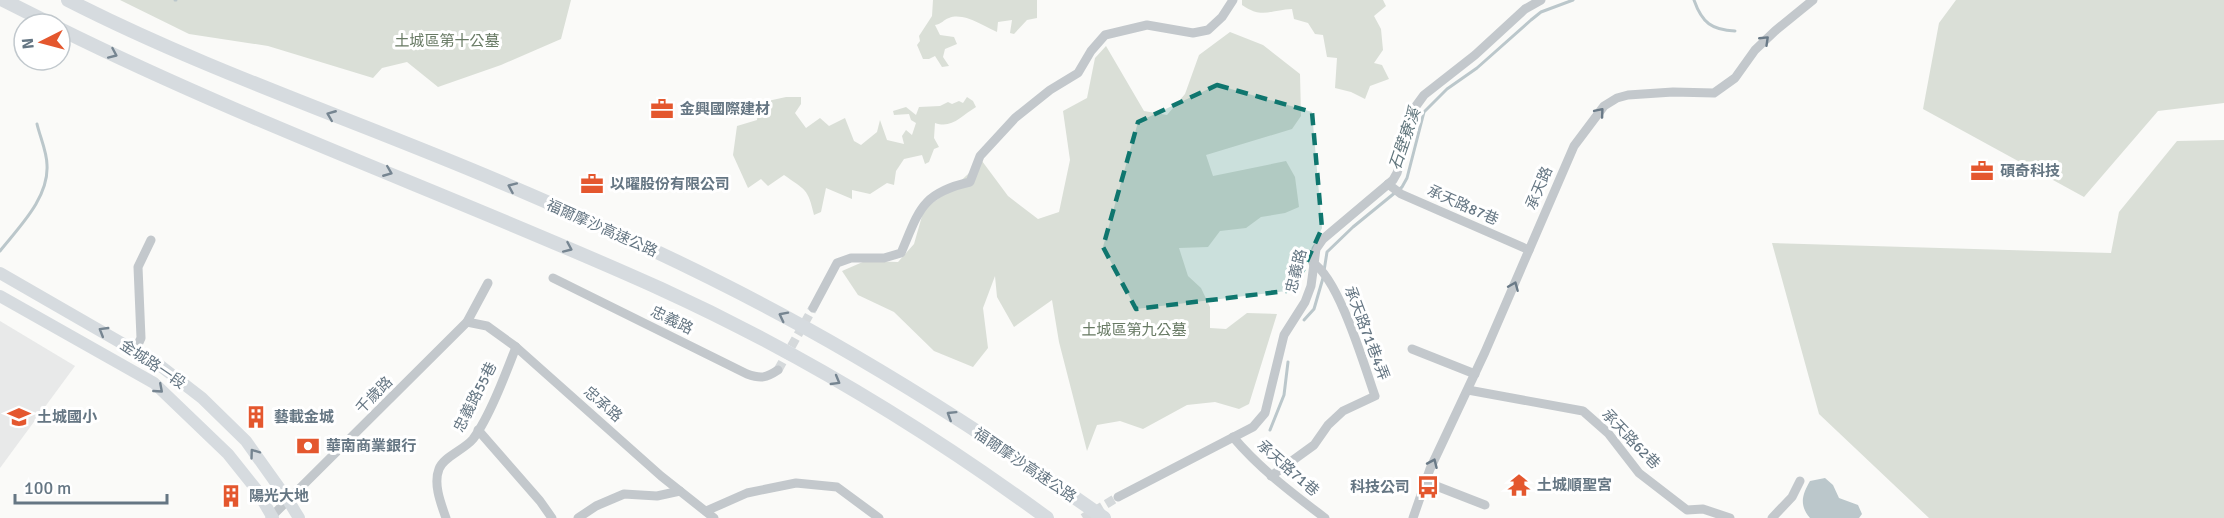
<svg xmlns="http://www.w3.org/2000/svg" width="2224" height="518" viewBox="0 0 2224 518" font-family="Signika,'Noto Sans TC',sans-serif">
<rect width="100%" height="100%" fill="#fafaf8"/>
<polygon fill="#e8e9e9" points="0,321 75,366 0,468"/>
<g fill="#dadfd7">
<polygon points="120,0 571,0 561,39 501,65 438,87 407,62 382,68 373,78 268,46 189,34"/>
<path d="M933,0H1037V18L1027,20L1014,34L1010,33L1012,20L998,22L997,32C985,27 964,12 949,18C943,20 942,24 935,25L940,35L954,37L957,44L945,49L943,57L949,66L942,67L935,56L929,59H923L917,45L920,41L919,36L932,16Z"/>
<path d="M1242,0H1383L1386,6L1374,16L1381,29L1383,50L1374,63L1382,65L1389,79L1370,86L1365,99L1351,92L1335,88L1337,58L1327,57L1323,35L1315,34L1308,23L1294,19L1292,9C1270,10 1262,19 1242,5Z"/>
<polygon points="1956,0 2224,0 2224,103 2158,111 2084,197 1923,109 1939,23"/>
<polygon points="1230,32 1263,45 1300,74 1301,116 1292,129 1206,155 1213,176 1286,161 1295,177 1299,207 1285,213 1261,217 1246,228 1220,231 1208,247 1179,248 1188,276 1201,288 1210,307 1210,328 1226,329 1247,313 1277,314 1249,404 1239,409 1215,402 1187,405 1143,429 1120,421 1097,425 1087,451 1059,342 1052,300 1014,327 997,297 995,276 983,308 988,348 973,367 934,351 894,312 858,295 842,271 865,261 898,262 914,244 924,209 952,189 982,161 1008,196 1038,219 1059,212 1070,160 1063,111 1087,98 1095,58 1106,46 1144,111 1167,115 1185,94 1199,55"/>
<path d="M786,97H801V104L795,113L806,128L820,118L829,126L845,118L854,141L861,145L877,132L880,120L887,140L904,144L902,136L906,130L912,135L916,123L911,120L909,114L894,115L893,111L906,107L916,115L919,107L940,106L948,102L952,104L959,101L963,103L967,97L973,101L976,107C961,116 952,129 935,123L934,138L939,147L934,149L929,162L925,164L922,155L904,159L896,171L894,185L887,183L870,194L852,190V199L826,188L821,212L814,215C808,188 805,190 784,175L768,186L761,179L748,188L733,155L737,126L757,120L758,103Z"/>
<polygon points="2224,140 2224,518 1929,518 1819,414 1772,243 2111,253 2119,212 2177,141"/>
</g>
<path fill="#bbc7cb" d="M1825,478L1833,485L1839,498L1858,505L1862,514L1859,518H1810C1799,505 1802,495 1810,481Z"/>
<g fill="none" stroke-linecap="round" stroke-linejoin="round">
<g stroke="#bbc7cb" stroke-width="3">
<polyline points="175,0 176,0"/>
<path d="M1694,0C1702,23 1712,30 1735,31"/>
<path d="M0,251C19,227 49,198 47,165C47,152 40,137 37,124"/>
<polyline points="1324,271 1327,252 1353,227 1402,187 1407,178 1424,112 1447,89 1477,68 1531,20 1541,12 1573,0"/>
<polyline points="1304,320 1314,309 1323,278"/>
<polyline points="1270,430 1284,395 1288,362"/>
</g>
<g stroke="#d5d9db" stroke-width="9" stroke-dasharray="9 4.5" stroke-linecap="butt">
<polyline points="778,370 813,308"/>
<polyline points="1083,518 1118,497"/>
</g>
<g stroke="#c3c8cc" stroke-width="9">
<polyline points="1388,184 1401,194 1529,250"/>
<path d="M553,278L747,374C761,379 766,378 778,370"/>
<path d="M813,308L837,263L851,258H884L901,253C919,211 921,193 970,182L980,156L1015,118L1050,90L1078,73L1091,51L1105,35L1147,25L1193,33L1208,30L1222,17L1233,0"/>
<polyline points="467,322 487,326 516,347 661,476 714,518"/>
<polyline points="1412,349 1475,374"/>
<polyline points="135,351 141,338 138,267 151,240"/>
<polyline points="1468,390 1583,411 1608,433 1639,473 1687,510 1703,509 1730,518"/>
<polyline points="478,430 540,501 552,518"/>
<path d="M1233,437C1260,469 1292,493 1325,518"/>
<path d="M1271,476L1314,445L1328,425L1343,411L1375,396C1364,365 1339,279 1313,263"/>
<polyline points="1426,482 1485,505"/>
<polyline points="1118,497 1253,427 1265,413 1284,335 1305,302 1311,286 1316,249 1323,239 1393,180 1397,173 1416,106 1424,95 1475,55 1525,9 1541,0"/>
<polyline points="706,511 747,493 796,483 837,487 879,518"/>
<polyline points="270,518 467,322 488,283"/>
<path d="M446,518C441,504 433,484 439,469C443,457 464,450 473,439C489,418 506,373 516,347"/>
<polyline points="578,518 596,506 624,494 657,496 680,491"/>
<polyline points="1413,518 1430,469 1485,352 1574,146 1604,106 1617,98 1628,95 1673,92 1714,93 1735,78 1755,50 1775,31 1813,0"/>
<polyline points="1772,518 1792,497 1800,481"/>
</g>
<g stroke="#d6dbdf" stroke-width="12">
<polyline points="0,273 158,364 202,398 246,441 288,500 299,518"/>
<polyline points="0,296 154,383 228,454 256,489 273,518"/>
</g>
<g stroke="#d6dbdf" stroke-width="14">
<polyline points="3,0 51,24"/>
<path d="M68,0C207,71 355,120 498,181C602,225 705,272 804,327C907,384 1007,449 1104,518"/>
<path d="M60,29C256,126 462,199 661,289C797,351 927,430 1047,518"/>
</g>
</g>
<defs><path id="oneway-chevron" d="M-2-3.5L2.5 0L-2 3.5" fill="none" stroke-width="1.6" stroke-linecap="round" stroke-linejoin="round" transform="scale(1.5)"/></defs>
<g stroke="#6a7a87">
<use href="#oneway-chevron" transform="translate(1765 40) rotate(-44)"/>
<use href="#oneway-chevron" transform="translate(1600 112) rotate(-50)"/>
<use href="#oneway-chevron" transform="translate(1514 286) rotate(-67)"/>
<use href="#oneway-chevron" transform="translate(1433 463) rotate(-66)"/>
</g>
<g stroke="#768591">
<use href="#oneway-chevron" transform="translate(113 54) rotate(24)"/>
<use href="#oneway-chevron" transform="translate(331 115) rotate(-158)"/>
<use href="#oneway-chevron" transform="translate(388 172) rotate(22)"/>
<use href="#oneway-chevron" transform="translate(512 187) rotate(-156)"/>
<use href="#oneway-chevron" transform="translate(568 248) rotate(24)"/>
<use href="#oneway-chevron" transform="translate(783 316) rotate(-153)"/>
<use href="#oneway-chevron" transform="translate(103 331) rotate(-149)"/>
<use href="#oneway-chevron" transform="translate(836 381) rotate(30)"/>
<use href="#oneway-chevron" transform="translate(159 389) rotate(41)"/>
<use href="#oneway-chevron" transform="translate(951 415) rotate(-148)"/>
<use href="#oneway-chevron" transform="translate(254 453) rotate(-126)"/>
</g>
<path fill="#0f766e" fill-opacity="0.2" stroke="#0f766e" stroke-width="4.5" stroke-dasharray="12 8" stroke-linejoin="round" d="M1217,85L1312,112L1322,228L1294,290L1136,309L1103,247L1138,122Z"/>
<defs>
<g id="office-bare" transform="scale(1.8)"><path d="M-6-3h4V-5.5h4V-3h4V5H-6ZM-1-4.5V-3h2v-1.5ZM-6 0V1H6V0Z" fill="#e4572e" stroke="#fff" stroke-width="2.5" paint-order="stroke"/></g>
<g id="school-bare" transform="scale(1.8)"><path d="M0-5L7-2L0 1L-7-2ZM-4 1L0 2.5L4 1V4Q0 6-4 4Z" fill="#e4572e" stroke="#fff" stroke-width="2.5" paint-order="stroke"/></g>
<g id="building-bare" transform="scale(1.8)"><path d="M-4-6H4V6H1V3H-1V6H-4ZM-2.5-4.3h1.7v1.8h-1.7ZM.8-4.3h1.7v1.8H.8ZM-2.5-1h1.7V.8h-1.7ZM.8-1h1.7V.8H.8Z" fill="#e4572e" stroke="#fff" stroke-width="2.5" paint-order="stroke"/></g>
<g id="bank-bare" transform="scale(1.8)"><path d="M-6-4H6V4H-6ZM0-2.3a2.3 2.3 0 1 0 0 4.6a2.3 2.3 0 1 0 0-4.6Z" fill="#e4572e" stroke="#fff" stroke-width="2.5" paint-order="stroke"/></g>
<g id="temple-bare" transform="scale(1.8)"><path d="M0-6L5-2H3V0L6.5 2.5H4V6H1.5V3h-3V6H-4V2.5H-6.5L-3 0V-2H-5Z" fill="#e4572e" stroke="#fff" stroke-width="2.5" paint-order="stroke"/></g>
<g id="bus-bare" transform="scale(1.8)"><path d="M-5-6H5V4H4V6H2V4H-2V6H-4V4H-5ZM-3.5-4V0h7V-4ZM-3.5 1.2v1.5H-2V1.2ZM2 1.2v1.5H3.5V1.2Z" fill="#e4572e" stroke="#fff" stroke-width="2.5" paint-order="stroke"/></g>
</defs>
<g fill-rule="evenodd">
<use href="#office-bare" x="662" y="109"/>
<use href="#office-bare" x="1982" y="171"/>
<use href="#office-bare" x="592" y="184"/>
<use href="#school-bare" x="19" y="417"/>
<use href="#building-bare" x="256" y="417"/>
<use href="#bank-bare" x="308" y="446"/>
<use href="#temple-bare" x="1519" y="485"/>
<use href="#bus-bare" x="1428" y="487"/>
<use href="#building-bare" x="231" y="496"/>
</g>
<g text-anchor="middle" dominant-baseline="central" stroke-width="6" stroke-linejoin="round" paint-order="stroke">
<g font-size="15" fill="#687a64" stroke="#fff">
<text x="447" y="41">土城區第十公墓</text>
<text x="1134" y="330">土城區第九公墓</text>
</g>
<g font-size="15" font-weight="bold" fill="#657683" stroke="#fff" text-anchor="start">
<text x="680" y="109">金興國際建材</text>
<text x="2000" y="171">碩奇科技</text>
<text x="610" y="184">以曜股份有限公司</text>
<text x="37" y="417">土城國小</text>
<text x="274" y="417">藝載金城</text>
<text x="326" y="446">華南商業銀行</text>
<text x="1537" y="485">土城順聖宮</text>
<text x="1410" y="487" text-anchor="end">科技公司</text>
<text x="249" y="496">陽光大地</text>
</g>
<g font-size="15" fill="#657683" stroke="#fff">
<text transform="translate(1539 188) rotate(-67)">承天路</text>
<text transform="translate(1463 205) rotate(24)">承天路87巷</text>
<text transform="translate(602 228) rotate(24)">福爾摩沙高速公路</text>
<text transform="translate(1296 271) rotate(-76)">忠義路</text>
<text transform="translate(672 320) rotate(26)">忠義路</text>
<text transform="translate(1367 333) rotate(69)">承天路71巷4弄</text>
<text transform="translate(153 364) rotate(34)">金城路一段</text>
<text transform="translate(374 395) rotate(-45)">千歲路</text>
<text transform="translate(475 397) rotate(-63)">忠義路55巷</text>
<text transform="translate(603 404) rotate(41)">忠承路</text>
<text transform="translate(1631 439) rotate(46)">承天路62巷</text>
<text transform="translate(1025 465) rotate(34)">福爾摩沙高速公路</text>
<text transform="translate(1288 468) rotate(41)">承天路71巷</text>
</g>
<g font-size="16" font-style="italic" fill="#60757c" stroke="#fff">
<text transform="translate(1405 139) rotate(-71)">石壁寮溪</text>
</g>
</g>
<g transform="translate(42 42) rotate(264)"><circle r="28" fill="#ffffff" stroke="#c1c8cd" stroke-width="1.5"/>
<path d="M0-4.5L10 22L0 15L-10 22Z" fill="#e4572e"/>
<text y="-9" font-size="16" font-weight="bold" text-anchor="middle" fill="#657683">N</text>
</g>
<path d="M15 494v9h152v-9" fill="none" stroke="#657683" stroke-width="3"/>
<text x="24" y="494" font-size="18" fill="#657683" stroke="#ffffff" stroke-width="4.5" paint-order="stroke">100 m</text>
</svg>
